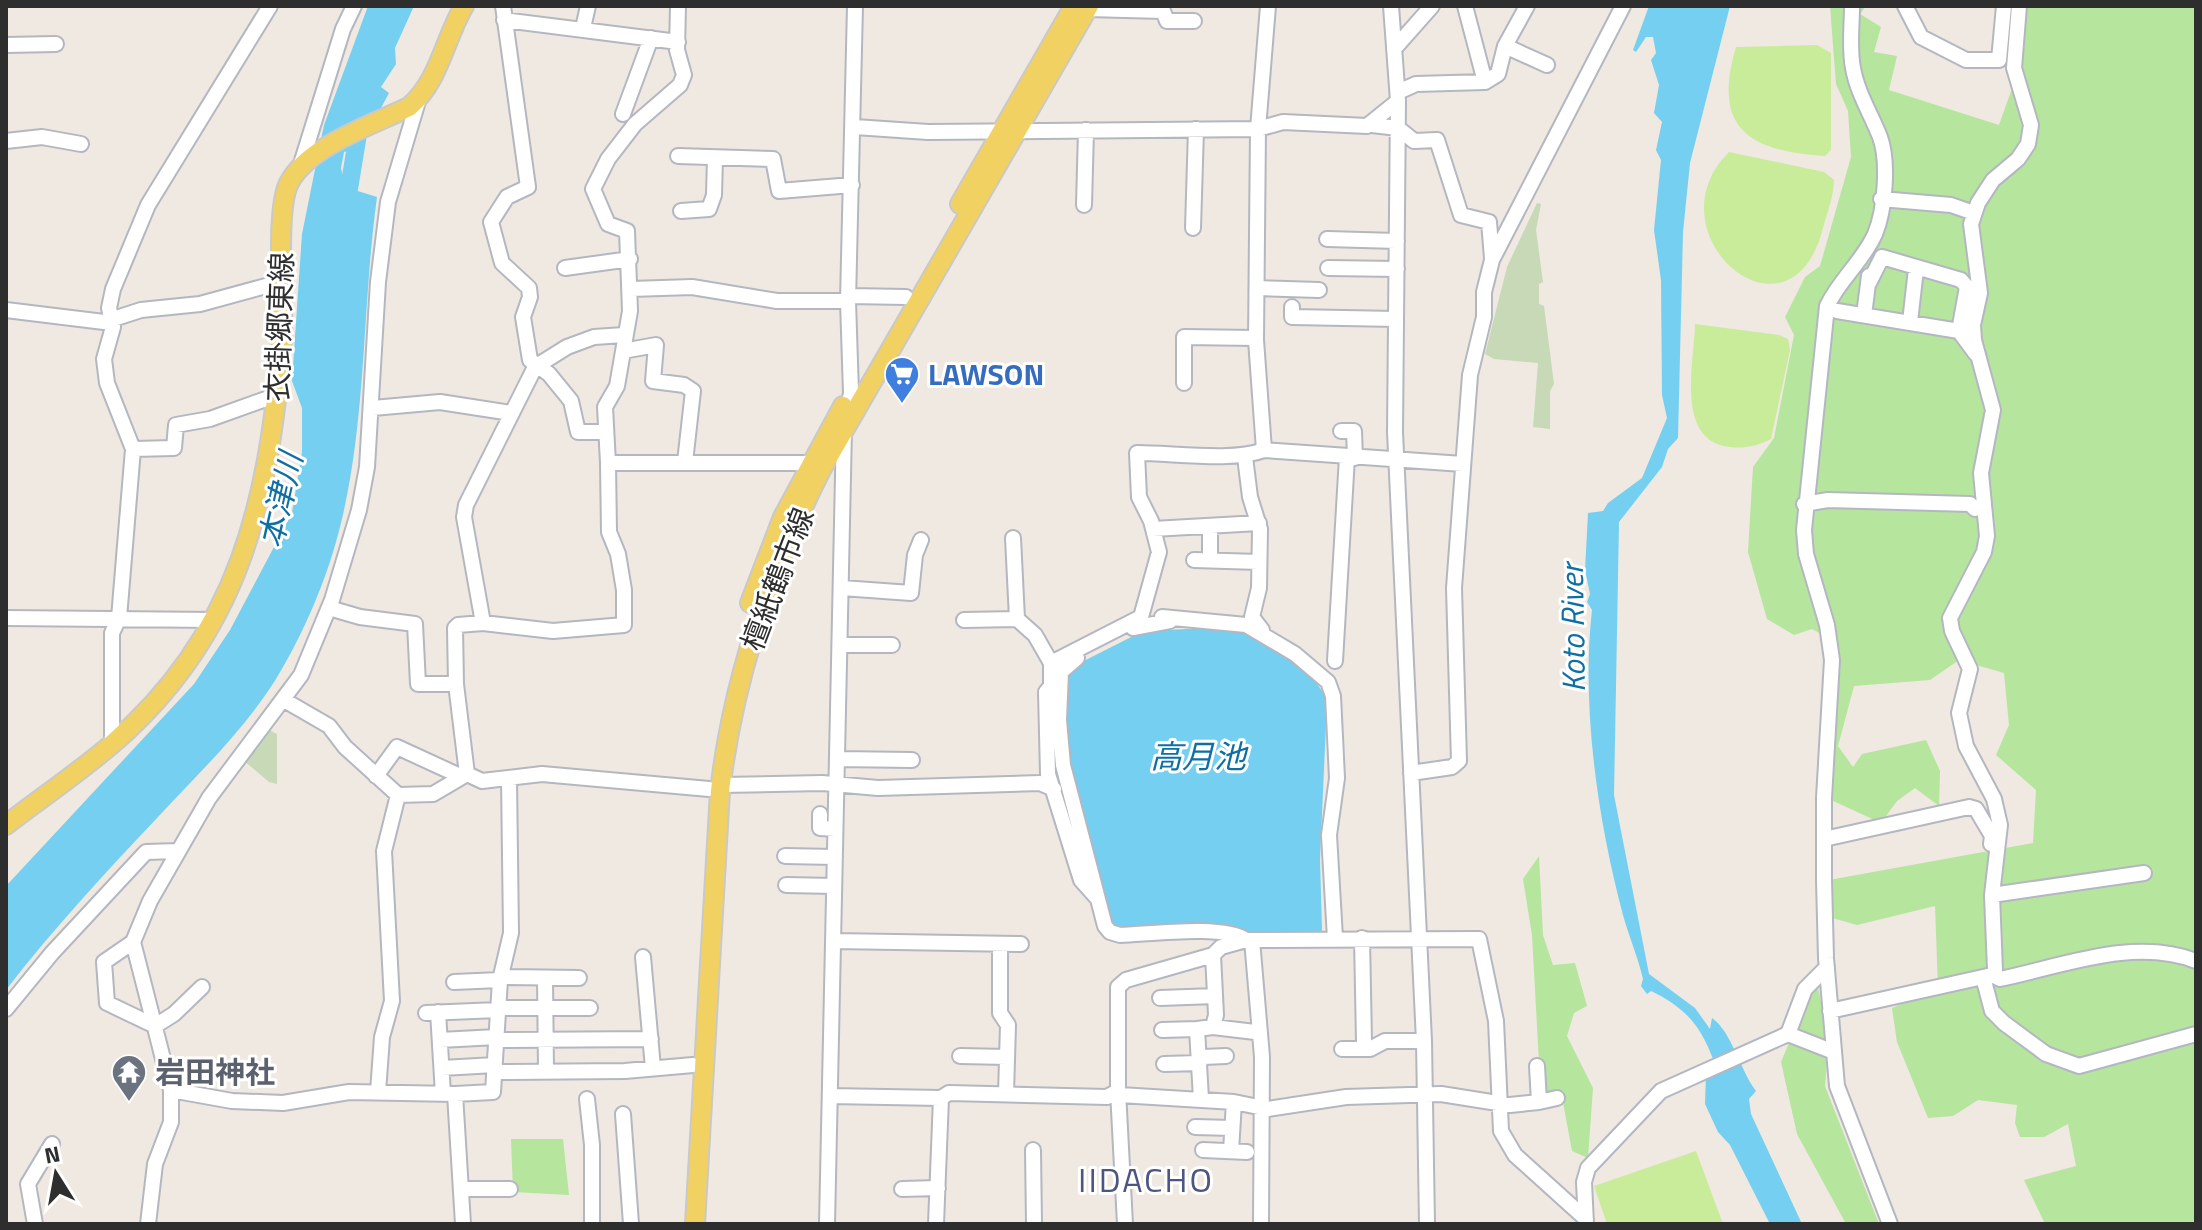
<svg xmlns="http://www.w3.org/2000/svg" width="2202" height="1230" font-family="'Titillium Web','Noto Sans JP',sans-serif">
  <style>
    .green { fill: #b6e59e }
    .cemetery { fill: #c8d9b8 }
    .pitch { fill: #c9ec9a }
    .water { fill: #75cff0 }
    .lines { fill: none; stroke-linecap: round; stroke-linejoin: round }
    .river { stroke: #75cff0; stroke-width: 18 }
    .minor-casing { stroke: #b4b7c1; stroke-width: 18 }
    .major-casing { stroke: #c9c9c9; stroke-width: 22 }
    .minor { stroke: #fff; stroke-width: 14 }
    .major { stroke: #f2d163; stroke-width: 18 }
    .labels { text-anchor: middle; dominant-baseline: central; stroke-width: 6; stroke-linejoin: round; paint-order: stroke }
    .street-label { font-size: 30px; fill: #2e2e2e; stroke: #fff }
    .shop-label { font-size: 30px; font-weight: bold; fill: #366cbe; stroke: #fff; text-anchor: start }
    .worship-label { font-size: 30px; font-weight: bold; fill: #5b616d; stroke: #fff; text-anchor: start }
    .water-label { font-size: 32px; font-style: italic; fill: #0d6fa3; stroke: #fff }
    .quarter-label { font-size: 34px; letter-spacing: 2px; fill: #4d5680; stroke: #fff }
  </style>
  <rect width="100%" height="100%" fill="#efe9e1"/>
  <path class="green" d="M1830 6H1866L1860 14 1881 27 1874 52 1897 56 1889 90 1999 125 2021 63 2027 6H2196V1224H2045L2024 1180 2076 1166 2068 1124 2044 1137H2020L2015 1123 2017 1105 1978 1100 1953 1116 1928 1118 1897 1042 1892 1008 1938 988 1935 906 1857 925 1829 917V880L2033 843 2036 790 1996 755 2009 725 2004 673 1959 660 1930 680 1854 686 1838 746 1853 767 1862 754 1926 740 1940 771 1939 806 1915 788 1897 801 1881 823 1831 800 1832 640 1812 629 1794 635 1767 619 1748 552 1753 467 1774 438 1794 335 1785 317 1805 277 1820 266 1851 157 1848 111 1836 84Z
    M1539 856 1543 935 1553 965 1575 963 1587 1006 1574 1013 1567 1036 1593 1088 1588 1158 1572 1151 1562 1097 1541 1099 1532 935 1523 879Z
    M1816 978 1829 1039 1825 1086 1879 1224H1846L1797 1134 1781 1062Z
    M511 1139H563L569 1195 513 1192Z"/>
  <path class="cemetery" d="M1537 203 1541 204 1536 230 1543 282 1539 284V304L1544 306 1554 384 1550 391V429L1533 427 1538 363 1494 359 1485 354 1507 267Z
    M269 730 277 734V784L269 782 243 760Z"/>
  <path class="pitch" d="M1817 45 1831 53V150L1825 156C1748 151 1712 128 1736 47Z
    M1729 152 1824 172 1834 180C1834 196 1827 213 1823 228 1790 357 1647 233 1729 152Z
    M1695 324 1779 335 1788 339 1790 350 1771 439C1757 446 1744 449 1729 447 1675 440 1694 363 1695 324Z
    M1696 1151 1723 1224H1607L1594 1186Z"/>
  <path class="water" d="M368 6H414L395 48 396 64 381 87 389 93 360 147 344 152 341 168 345 187 377 197C362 305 367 417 341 523 328 577 305 631 276 679 244 730 199 773 158 817 105 873 53 929 6 990V886L194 684 230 630 292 513 302 452V408L292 381 302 234 324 125Z
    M1649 6H1730L1690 163 1683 232 1678 438 1668 449 1662 467 1619 522 1614 795 1649 974 1695 1008 1710 1029 1712 1018C1732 1032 1740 1070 1756 1091L1749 1099 1751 1114 1802 1224H1770L1730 1145 1718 1132 1705 1104 1706 1073 1713 1059C1700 1024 1684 1007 1651 991L1647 994 1641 986 1643 979C1638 957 1629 937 1623 915 1598 821 1581 707 1592 610L1587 602 1590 594 1585 570 1588 513 1603 511 1608 503 1642 478 1667 418 1662 395 1661 280 1654 230 1661 160 1656 150 1662 122 1654 113 1659 85 1651 60 1656 53 1653 37H1646L1636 52 1633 50Z
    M1230 627C1259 640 1319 671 1327 702L1320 859 1322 930 1318 935H1262L1231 928H1112L1068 765 1064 680 1068 669 1143 631Z"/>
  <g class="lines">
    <path class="river" d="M345 213 359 128"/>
    <g class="minor-casing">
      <path id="minor" d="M503 6 528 187 507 197 491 222 502 263 529 288 530 297 523 317 530 360 549 374 571 401 578 432H605
        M678 6 677 50 684 75 680 85 635 124 608 159 593 189 608 224 627 231 630 311 617 386 605 407 608 463H809
        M1268 6 1258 129 1256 340 1264 450 1463 464
        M1391 6 1398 101 1395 432 1424 1041 1427 1224
        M1465 6 1485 82
        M1852 6C1852 26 1849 48 1853 68 1857 92 1871 114 1880 137 1889 162 1885 210 1875 234 1863 261 1840 279 1827 306L1804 530 1806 554 1827 625 1832 660 1824 798V880L1826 958 1837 1086 1890 1224
        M1905 6 1921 37 1966 60H1999L2004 6
        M1087 9 1163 11 1167 21H1194
        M504 20 678 42
        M583 28 588 6
        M6 45 56 44
        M1505 46 1547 65
        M1394 49 1432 6
        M1398 92 1416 84 1485 82 1498 74 1505 46 1527 6
        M623 114 651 38
        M1372 125 1398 128 1414 141 1437 140 1461 215 1489 222 1492 258
        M855 127 928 132 1258 129 1283 122 1367 126 1398 101
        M6 141 42 137 81 144
        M678 156 773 159 779 191 852 185
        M301 164 343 29 354 6
        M1881 199 1951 205 1974 213
        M1084 205 1086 130
        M681 211 709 209 714 195 715 158
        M1193 228 1196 129
        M1327 239 1397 241
        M565 268 630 259
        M1328 268 1397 269
        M1869 283 1882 257 1961 280 1967 287 1959 331 1976 354
        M1257 288 1319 290
        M631 289 692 287 777 301H848
        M849 296 906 297
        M1292 307V317L1396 319
        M6 310 104 322 141 310 200 304 284 281
        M1837 311 1959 331
        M1864 315 1869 276
        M1910 322 1916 269
        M623 351 656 345 653 381 684 385 693 391 685 462
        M1184 383V337L1256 338
        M373 408 440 402 511 413
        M1341 431H1354L1355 458
        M133 449 174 448 176 425 210 419 277 395
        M1245 457 1250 497 1260 529 1259 588 1252 617 1262 630
        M1804 504 1828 500 1970 504 1975 509
        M1153 529 1259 523
        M1013 538 1017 619
        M1194 560 1259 562
        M1210 560V526
        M842 588 911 593 915 555 921 540
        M329 608 360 617 415 624 418 684H456
        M1162 617 1246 625 1295 654 1328 682 1333 696 1337 778 1329 835 1335 938
        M6 618 215 620
        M964 620 1017 619 1035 635 1051 663
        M483 623 553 631 624 625V590L618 554 609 532 608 463
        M1133 628 1170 621
        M841 645H892
        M1077 658 1061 672 1059 720 1063 765 1105 926 1110 932 1120 935C1150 934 1224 924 1246 940
        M1335 661 1347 457
        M284 700 329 726 345 747 398 795 433 794 467 774 482 781 542 774 709 789
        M112 744V633L119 618 133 449 107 383 104 359 113 327 109 308 113 289 148 205 270 6
        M837 759 912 760
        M1411 773 1452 767 1459 761 1454 588 1470 375 1484 317V292L1492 260 1623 6
        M467 774 456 684 455 628 458 625 483 623 464 517 466 505 535 367 567 347 594 337 624 335
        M376 776 397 747 460 776
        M721 785 822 783 878 788 1040 783 1054 789
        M820 814V828L835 829
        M1824 839 1969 807 1976 809 1992 836 1991 844 1995 845
        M785 856 835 857
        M786 885 834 886
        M1992 895 2144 873
        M1098 899 1081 880 1048 774 1046 692 1051 686V663L1141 617 1159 552 1151 521 1139 497 1137 453C1174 453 1233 462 1264 450
        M1362 938 1364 1042
        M1252 940 1262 1057 1261 1224
        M834 941 1021 944
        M133 942 104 962 107 1003 155 1026 174 1014 202 987
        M1000 946V1013L1008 1025 1006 1094
        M643 957 653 1068
        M1992 975 2000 979C2063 966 2134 937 2196 961
        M501 977 579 978
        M1983 977 1992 1011 2004 1023 2046 1054 2079 1066 2196 1034
        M545 978 546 1071
        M454 982 500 980
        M1160 998 1215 996
        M499 1008H590
        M6 1009 52 953 146 852 178 851
        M1830 1011 1992 975 1995 970 1992 895 2000 825 1994 799 1966 746 1959 713 1970 669 1952 631 1950 618 1984 552 1987 536 1981 473 1993 410 1974 340 1973 325 1980 293 1971 224 1978 203 1993 180 2018 159 2028 144 2031 125 2014 68 2019 6
        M438 1012 443 1094
        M426 1013 498 1010
        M1213 1027 1255 1032
        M1162 1030 1197 1029
        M1788 1034 1834 1052
        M440 1040 497 1037
        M496 1040 651 1039
        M1342 1049H1370L1385 1041H1424
        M960 1056 1007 1057
        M1164 1064 1199 1063 1203 1057 1226 1056
        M442 1068 495 1065
        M494 1072 625 1071 693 1065
        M171 1090 232 1101 283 1103 349 1092 455 1094 463 1224
        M1118 1091 1125 1224
        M378 1092 382 1037 392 1001 384 851 398 795
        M455 1094 493 1092 500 980 511 933 509 778
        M1120 1095 1234 1102 1268 1109 1346 1097 1441 1094 1510 1105 1539 1102 1537 1066
        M830 1096 941 1098 949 1093 1107 1097 1118 1091V987L1126 980 1213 955 1221 947 1246 940 1479 939 1496 1021 1501 1131 1515 1155 1586 1219
        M587 1099 592 1145V1224
        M1201 1099 1197 1029 1213 1027 1216 1015 1213 955
        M1539 1102 1557 1098
        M623 1114 631 1224
        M1195 1127 1232 1128
        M1033 1150 1034 1224
        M1203 1150 1247 1152
        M1231 1151 1234 1102
        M461 1189H510
        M902 1189 938 1188
        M35 1224 28 1184 52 1144
        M148 1224 155 1164 171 1122V1090L133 942 150 901 209 798 301 675 332 600 359 510 367 467 378 282 388 202 419 98
        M827 1224 844 429 851 393 848 301 855 6
        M936 1224 941 1098
        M1586 1224 1584 1182 1588 1168 1661 1091 1788 1034 1805 989 1827 967"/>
    </g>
    <g class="major-casing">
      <path id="major" d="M960 204 1074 6
        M750 603 783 517 843 406
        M6 825C41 798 78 773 112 744 240 634 269 500 282 339 284 302 275 210 289 183 308 146 372 125 409 107 440 80 444 40 464 6
        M695 1224 720 791C733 678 770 571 821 470L1089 6"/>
    </g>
    <use href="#minor" class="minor"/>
    <use href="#major" class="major"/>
  </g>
  <defs>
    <g id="supermarket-pin" transform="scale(1.8)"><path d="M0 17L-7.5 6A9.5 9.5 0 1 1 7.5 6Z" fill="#3f7fe0" stroke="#fff"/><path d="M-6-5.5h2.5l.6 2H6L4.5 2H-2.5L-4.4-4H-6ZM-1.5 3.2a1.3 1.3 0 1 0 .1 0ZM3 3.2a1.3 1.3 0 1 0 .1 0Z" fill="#fff"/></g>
    <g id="temple-pin" transform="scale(1.8)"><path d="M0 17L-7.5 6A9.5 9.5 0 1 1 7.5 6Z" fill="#6b7280" stroke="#fff"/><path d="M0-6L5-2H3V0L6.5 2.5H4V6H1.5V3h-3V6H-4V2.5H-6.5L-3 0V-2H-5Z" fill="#fff"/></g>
  </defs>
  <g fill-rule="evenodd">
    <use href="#supermarket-pin" x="902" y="374"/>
    <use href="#temple-pin" x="129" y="1072"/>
  </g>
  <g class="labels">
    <g class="street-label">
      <text transform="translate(279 327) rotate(-88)">衣掛郷東線</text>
      <text transform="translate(777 579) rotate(-69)">檀紙鶴市線</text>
    </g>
    <g class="shop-label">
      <text x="928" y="374">LAWSON</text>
    </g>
    <g class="worship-label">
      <text x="155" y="1072">岩田神社</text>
    </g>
    <g class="water-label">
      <text transform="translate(280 500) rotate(-77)">本津川</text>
      <text transform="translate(1572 628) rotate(-91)">Koto River</text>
      <text x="1198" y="756">高月池</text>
    </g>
    <g class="quarter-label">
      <text x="1146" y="1179">IIDACHO</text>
    </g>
  </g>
  <rect width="2202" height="1230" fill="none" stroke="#2e2e2e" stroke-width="16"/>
  <g transform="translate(56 1174) rotate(349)" stroke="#ffffff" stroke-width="6" paint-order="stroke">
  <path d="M0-6L14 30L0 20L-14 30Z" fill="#2e2e2e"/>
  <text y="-12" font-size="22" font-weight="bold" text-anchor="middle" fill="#2e2e2e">N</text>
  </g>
</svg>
